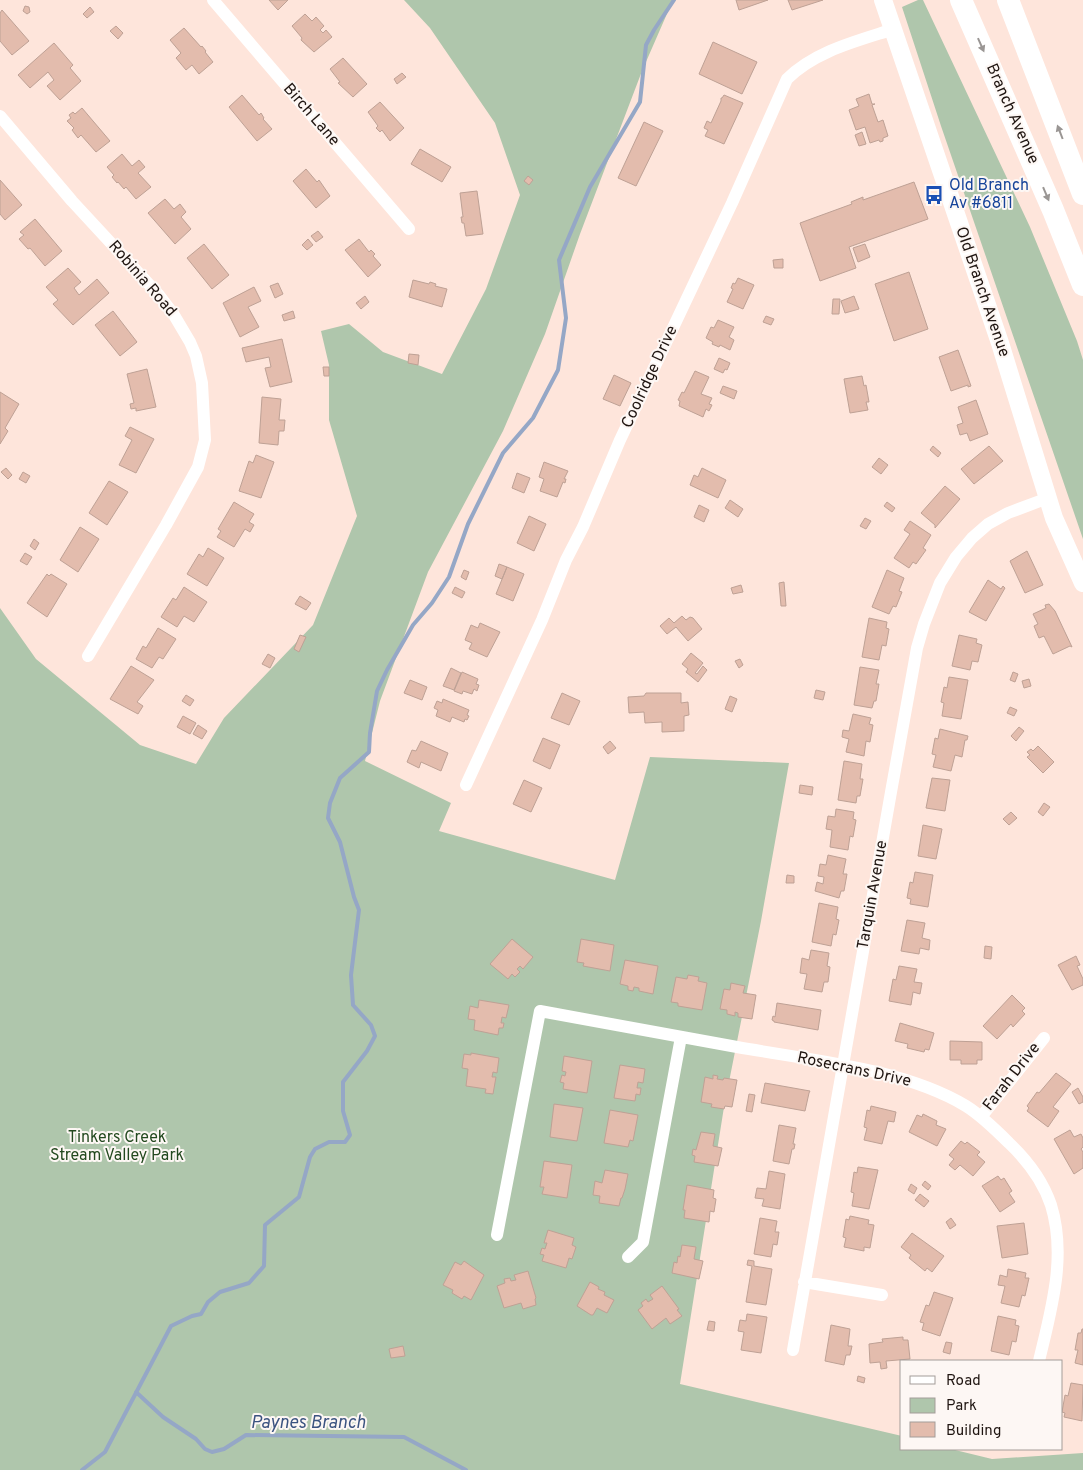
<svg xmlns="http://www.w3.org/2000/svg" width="1083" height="1470" font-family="Overpass,sans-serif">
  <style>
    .green { fill: #afc6ac }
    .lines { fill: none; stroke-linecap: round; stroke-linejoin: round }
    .stream { stroke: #95a7c6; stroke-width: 4 }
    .building { fill: #e3bcad; stroke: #bea195 }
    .street { stroke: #fff; stroke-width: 12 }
    .secondary { stroke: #fff; stroke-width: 18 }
    .highway { stroke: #fff; stroke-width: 22 }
    .oneway { fill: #9a9694 }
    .labels { text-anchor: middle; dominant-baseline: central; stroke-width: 4; stroke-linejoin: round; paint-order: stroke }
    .street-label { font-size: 16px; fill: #1f1511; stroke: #fdf7f4 }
    .transit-label { font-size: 16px; fill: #164399; stroke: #fdf7f4; text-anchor: start }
    .park-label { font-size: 16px; fill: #23491f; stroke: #fdf7f4 }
    .water-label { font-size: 18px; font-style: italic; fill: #3b5380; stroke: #fdf7f4 }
  </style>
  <rect width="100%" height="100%" fill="#fee5db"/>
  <path class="green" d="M404 0H673L642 71 580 234 545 334 503 431 428 572 380 701 365 761 451 803 439 831 615 880 650 757 789 763 761 921 724 1107 680 1384 902 1436V1449H951L992 1459 1083 1453V1470H0V608L36 659 140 745 196 764 224 718 313 625 357 516 329 420V365L321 331 349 324 383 352 442 374 486 289 520 195 495 123 430 28Z
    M918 0H923L1030 227 1077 341 1083 360V539L941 126 902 7Z"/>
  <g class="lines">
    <path class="stream" d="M136 1392 163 1417 196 1439 205 1449 212 1452 224 1449 246 1435 404 1437 466 1470
      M82 1470 105 1452 171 1326 192 1316 201 1314 208 1302 220 1292 249 1283 264 1266 265 1225 299 1197 310 1157 315 1149 329 1142H345L350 1135 343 1111V1082L367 1051 375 1036 371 1025 353 1005 351 975 359 910 354 897 340 842 328 818 330 803 340 778 369 752 370 733 377 691 387 670 413 625 432 603 449 577 468 524 503 453 533 418 558 370 566 318 559 260 590 187 640 102 646 45 654 30 674 0"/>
  </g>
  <path class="building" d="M269 0H288L278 10Z
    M736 0H768L739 10Z
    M788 0H823L792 10Z
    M25 6 29 7 30 12 27 14 23 11Z
    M90 7 94 12 87 18 83 14Z
    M2 10 29 41 12 55 0 41V13Z
    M305 14 312 21 316 17 324 26 320 30 323 33 326 30 332 37 314 52 301 40 302 38 292 26Z
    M116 26 123 33 118 39 110 31Z
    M184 28 201 47 202 46 206 51 205 52 213 62 199 74 192 65 186 70 176 58 181 53 170 40Z
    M713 42 757 62 742 94 699 74Z
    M54 43 73 65 70 68 81 81 60 100 47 86 54 80 48 72 30 88 18 75Z
    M343 58 367 84 353 97 338 83 340 82 330 69Z
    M402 73 406 77 397 84 394 79Z
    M869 94 872 104H875L872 105 878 122 883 120 888 136 883 138V141L880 142 879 140 870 143 865 127 856 130 849 110 859 106 856 99Z
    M242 95 259 115 261 113 264 118 263 119 272 129 257 141 229 107Z
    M724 95 743 103 724 144 705 136 708 130 704 128 707 121 711 123 721 101V98H722Z
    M380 102 404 128 390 141 382 130 380 132 376 128 378 126 368 112Z
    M82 108 110 141 96 152 81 135 78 138 72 130 74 128 67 121 71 118 69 115 73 112 75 114Z
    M644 122 663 131 636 186 618 178Z
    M862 132 866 144 859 146 855 135Z
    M420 149 451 167 442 182 411 164Z
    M122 154 132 166 139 160 145 167 138 173 151 187 136 199 126 187 124 189 118 182 117 183 112 177 114 175 107 167Z
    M306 169 317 182 319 180 330 196 316 208 293 181Z
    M528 176 533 180 529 185 524 181Z
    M0 180 22 205 5 220 0 214Z
    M914 182 928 219 849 247 856 268 820 281 800 223 852 204 851 202 863 197V200Z
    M477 191 483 234 466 236 464 223H462L461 217H463L460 193Z
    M165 199 174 209 180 204 186 212 181 217 191 229 175 244 148 213Z
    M35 219 62 251 45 266 30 248 28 249 19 239 24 235 20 232Z
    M318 231 323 237 316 242 311 236Z
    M308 239 313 245 307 250 302 245Z
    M359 239 369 252 371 250 375 254 373 256 381 265 368 277 345 250Z
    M204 244 229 275 212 289 187 258Z
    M865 244 870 257 858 262 853 248Z
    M783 259V268H774L773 260Z
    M68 268 81 282 74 288 79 295 97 279 109 293 73 325 53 304 58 300 46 287Z
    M909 272 928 329 894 341 875 284Z
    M738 278 754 285 743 309 727 302 733 289 731 288 733 283 735 284Z
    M413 280 429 284 430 282 436 284 435 286 447 289 442 307 409 297Z
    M278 283 283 294 275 298 270 286Z
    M254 287 261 301 248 307 259 327 240 337 223 303Z
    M365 296 369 302 361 309 356 303Z
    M854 296 859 309 845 313 841 301Z
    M833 299H840L839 314H832Z
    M113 311 137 342 120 356 95 325Z
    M293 311 295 318 284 321 282 315Z
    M766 316 774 319 771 325 763 322Z
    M718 320 734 327 729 337 734 340 730 350 720 345 719 347 712 344 713 342 706 338 711 327 714 328Z
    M282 339 292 382 270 387 265 368 271 367 269 357 246 362 242 348Z
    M958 350 971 386 968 387V385L951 391 939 357Z
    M409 354 419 355 418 365 408 363Z
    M719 358 730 363 727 370 725 369 723 373 714 369Z
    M323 367H329V376H324Z
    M147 369 156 407 136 411V408L131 409 130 404 134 403 127 374Z
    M695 371 709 377 701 394 712 398 709 404 712 405 709 411 706 409 703 417 679 406 680 401 678 400 682 392 684 393Z
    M614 375 631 383 620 406 603 399Z
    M862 376 864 386 866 385 869 402H866L868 410 850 413 844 379Z
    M723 386 737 391 734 399 720 393Z
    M0 392 19 404 5 428 8 431 0 444Z
    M262 397 281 399 279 420H285L284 431H279L278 445 259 443Z
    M976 400 988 434 970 441 967 433 960 435 957 425 963 423 958 407Z
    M130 427 154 439 136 473 119 465 132 440 125 436Z
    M933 446 941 453 938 457 930 450Z
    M989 446 1003 461 974 484 961 469Z
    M256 455 274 462 261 498 239 491 249 461 253 463Z
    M879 458 888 465 881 474 872 467Z
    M544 462 568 471 564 479H566L565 483 563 482 557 497 540 491 544 479 539 477Z
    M6 468 12 475 8 479 1 472Z
    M702 468 726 480 718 498 690 485 694 475 698 477Z
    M23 472 30 476 26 483 19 479Z
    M517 473 530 478 524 493 512 488Z
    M109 481 128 492 107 525 89 513Z
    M945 486 960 499 935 528V525L921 513Z
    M730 500 743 509 738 517 725 508Z
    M234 502 254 514 249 522 254 525 250 532 245 529 234 547 217 537 221 531 218 529Z
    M887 502 895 508 892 512 884 506Z
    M699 505 709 510 704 522 694 517Z
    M529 516 546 524 534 551 517 543Z
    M865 518 871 521 866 529 860 526Z
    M910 521 931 535 923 548 926 550 916 564 913 562 909 568 894 558 910 534 904 530Z
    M80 527 99 539 78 572 60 560Z
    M34 539 39 543 35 550 30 546Z
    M208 548 224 558 207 586 187 574 199 554 203 557Z
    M1027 551 1043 585 1025 593 1010 561Z
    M25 553 32 557 27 565 20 561Z
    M499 564 507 567 502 579 495 576Z
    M507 567 524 574 513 601 496 594Z
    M464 570 469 572 466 580 461 577Z
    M887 570 904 578 899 591 902 592 896 607 893 606 889 614 872 607Z
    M47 574 49 576 51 574 67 584 47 617 27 603Z
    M988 580 1001 589 1003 586 1005 588 986 621 969 612Z
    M784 582 786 606H781L779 583Z
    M741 585 743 592 733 594 731 588Z
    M184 587 207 602 194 622 184 616 177 627 161 617 173 598 176 600Z
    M455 587 465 592 462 598 452 593Z
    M300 596 311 603 306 610 295 604Z
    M1049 604 1055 611 1072 647 1070 646 1053 654 1044 636 1039 638 1034 626 1038 624 1033 614 1046 608 1045 605Z
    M682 616 686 620 690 617 693 618 702 629 688 641 676 627 667 634 660 626 669 618 674 623Z
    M869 618 887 622 886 628 889 629 886 646 882 645 879 660 862 657Z
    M480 623 500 632 487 657 469 649 472 643 465 640 471 625 478 628Z
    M158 628 176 639 163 659 159 657 152 668 136 659 143 646 146 648Z
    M300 635 306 637 299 652 294 649Z
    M959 635 977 639 976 643 982 645 978 662 972 661 970 670 952 666Z
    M691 653 703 663 695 673 697 674 703 666 707 670 698 682 686 672 688 669 682 664Z
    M268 654 275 658 270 668 262 664Z
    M740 659 743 665 739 668 735 661Z
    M131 666 154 680 137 702 143 706 138 714 110 699Z
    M860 667 879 670 876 684H879L876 701H874L872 708 854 705Z
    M451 668 461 673 454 690 443 686Z
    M462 672 478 679 476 684 479 685 477 691 474 689 472 694 463 691 462 694 454 691Z
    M1013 672 1018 674 1015 682 1010 680Z
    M949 677 968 680 961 719 942 716 944 703 941 702 944 687 947 688Z
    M1029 679 1031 686 1024 688 1022 681Z
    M410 680 427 687 422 700 404 693Z
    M816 690 825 692 823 700 814 698Z
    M562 693 580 701 569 725 551 718Z
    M646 693H681V703L688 702 689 715 684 716V731L662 732V722L645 723 644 712 629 713 628 697 644 696Z
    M186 695 194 700 190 706 182 701Z
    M730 696 737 699 732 712 725 709Z
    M443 699 469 710 467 715 469 716 467 720 465 719 464 722 452 717 450 722 436 716 438 710 434 708 437 701 442 703Z
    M1010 707 1017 710 1014 716 1007 713Z
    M853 714 871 718 869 724 873 725 870 742 866 741 864 756 846 752 849 739 842 737 843 730 849 731Z
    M183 716 196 723 190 734 177 727Z
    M198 725 207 731 202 739 193 734Z
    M1019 727 1024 731 1016 741 1011 736Z
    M940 729 968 736 967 740H965L962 757 955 755 951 771 933 767 936 755 932 754 935 738 938 739Z
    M543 738 560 745 550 769 533 761Z
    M421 741 448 753 441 771 421 762 419 768 407 762 412 750 416 751Z
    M610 741 616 748 608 754 603 747Z
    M1038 746 1054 762 1043 773 1027 757 1030 755 1027 752 1031 749 1033 751Z
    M844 761 862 764 860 779H863L860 796H857L856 803 838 800Z
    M932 778 950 780 945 811 926 808Z
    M524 780 542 788 531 812 513 804Z
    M800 785 813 787 812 795 799 793Z
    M1044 803 1050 807 1043 816 1038 812Z
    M836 809 854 812 853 819 856 820 853 837 850 836 848 850 830 847 832 830 826 829 828 816 835 817Z
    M1011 812 1017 818 1009 825 1003 819Z
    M923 825 942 829 936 859 918 856Z
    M828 855 846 859 843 874H847L844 891H841L839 898 815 891 817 882 823 884 824 877 818 876 820 864 826 865Z
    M915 872 933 875 928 907 910 904 911 899 907 898 910 882 913 883Z
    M787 875 794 876V883H786Z
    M819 903 838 907 836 919 839 920 836 935 833 934 831 946 812 942Z
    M907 920 925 923 922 938 930 940 929 950 920 948 919 954 901 951Z
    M512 939 533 957 523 969 520 966 517 969 520 972 515 977 512 974 508 979 490 964Z
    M581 939 614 945 610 971 583 966 584 963 577 962Z
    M985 946 992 947 991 959 984 958Z
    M811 950 829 953 827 966 830 967 828 982H824L822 992 804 989 807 974 800 973 802 958 809 960Z
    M1076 956 1080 965 1077 966 1083 979V985L1072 990 1058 965Z
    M625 960 658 966 653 994 639 991V988L634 987 633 991 628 990V986L620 984Z
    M899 966 917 969 914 982 922 983 920 994 913 992 911 1005 889 1001 893 979 896 980Z
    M688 975 699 977 698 981 707 983 702 1010 678 1006V1003L671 1002 676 977 687 979Z
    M731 983 745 986 743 993 756 995 752 1019 738 1017V1013L735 1012V1016L727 1014V1010L720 1009 724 989 730 990Z
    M1012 995 1025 1008 1022 1011 1025 1014 1013 1027 1011 1024 997 1039 983 1026Z
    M479 1000 509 1005 506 1018 502 1017 501 1023H504L503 1028H499L498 1035 474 1030 475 1020 468 1019 470 1006 478 1008Z
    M777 1003 821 1010 818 1030 774 1022V1021L772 1020 773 1016 775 1017Z
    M900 1023 934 1033 929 1050 925 1049 924 1052 907 1048 908 1044 895 1041Z
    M950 1041 982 1042V1060H977V1064H961V1060H950Z
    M471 1053 499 1058 497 1073 493 1072 492 1077H496L493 1094 485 1093 486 1089 466 1086 468 1069 462 1068 464 1054 471 1055Z
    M564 1056 592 1061 587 1093 563 1089 564 1083 560 1082 562 1075 565 1076 566 1072 562 1071Z
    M620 1065 645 1069 643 1083 638 1082 637 1088H641L640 1095 636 1094 635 1101 614 1098Z
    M1056 1073 1071 1084 1053 1107 1059 1111 1048 1127 1027 1111 1029 1108 1027 1106 1037 1092 1039 1093Z
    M713 1075 718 1076 717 1079 723 1080 724 1078 737 1080 732 1107 725 1106 724 1109 711 1107 712 1104 701 1102 705 1077 713 1079Z
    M765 1083 810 1091 809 1093 805 1111 761 1103Z
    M1078 1088 1083 1097V1102L1079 1104 1072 1092Z
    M749 1094 755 1095 752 1112 746 1111Z
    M554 1104 583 1108 577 1141 550 1137Z
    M871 1106 896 1112 894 1122 888 1121 882 1144 864 1140 867 1128 864 1127 867 1110 870 1111Z
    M610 1110 638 1115 633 1141 630 1140 628 1147 604 1143Z
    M923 1114 937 1121 936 1125 946 1129 937 1146 909 1132 917 1115 922 1117Z
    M779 1125 796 1128 793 1144H795L794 1149H792L789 1164 773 1161Z
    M1070 1130 1074 1137 1081 1134 1083 1138V1147L1081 1149 1083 1152V1168L1074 1174 1054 1139Z
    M701 1132 715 1134 713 1146 722 1148 718 1166 694 1162 695 1156 692 1155 693 1149 696 1150Z
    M961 1141 965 1144 967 1142 980 1152 977 1155 985 1162 973 1176 960 1165 955 1170 949 1165 954 1159 949 1155Z
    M544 1161 572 1165 567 1198 542 1194 544 1187H540Z
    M858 1167 878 1170 869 1209 852 1206 854 1193 851 1192 854 1172 857 1173Z
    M605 1170 628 1174 625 1189 622 1198H621L619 1206 599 1203 600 1196 593 1195 595 1181 602 1183Z
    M769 1171 785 1174 780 1209 762 1206 764 1199 755 1198 757 1188 766 1189Z
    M998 1176 1001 1180 1004 1178 1012 1191 1009 1193 1015 1202 1000 1212 982 1186Z
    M925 1181 931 1186 928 1190 922 1185Z
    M911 1184 917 1188 914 1194 908 1190Z
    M687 1185 714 1190 713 1198 716 1199 714 1212 710 1211 709 1222 684 1218 685 1210H683Z
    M920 1194 929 1201 924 1207 915 1200Z
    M850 1216 869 1220 868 1224 874 1225 870 1248 864 1247V1251L844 1247 846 1238 843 1237 846 1219 849 1220Z
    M760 1218 777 1221 775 1232H779L777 1245 773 1244 771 1257 754 1254Z
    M951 1218 956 1225 950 1229 946 1222Z
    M1024 1223 1028 1254 1002 1258 997 1226Z
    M548 1230 574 1238 572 1245 576 1247 572 1259 569 1258 566 1268 542 1261 544 1255 540 1254 542 1248 545 1249 547 1243H544Z
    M912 1233 944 1256 932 1272 927 1268 925 1271 909 1258 911 1255 901 1247Z
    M682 1245 696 1247 694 1259 703 1261 699 1279 672 1273 674 1262 677 1263 678 1256 680 1257Z
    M748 1260 754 1261V1266L772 1269 766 1305 746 1302 752 1266 747 1265Z
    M464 1261 484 1275 471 1300 464 1296 462 1299 452 1293 453 1290 443 1285 455 1262 461 1265Z
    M1008 1269 1026 1273 1025 1278H1029L1025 1296 1022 1295 1019 1307 1001 1303 1005 1286 998 1285 1000 1275 1007 1277Z
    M528 1271 536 1298 535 1299 536 1305 523 1309 521 1303 504 1308 497 1286 505 1283 504 1279 510 1278 511 1281 516 1280 514 1275Z
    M590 1282 599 1287 598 1289 605 1292 604 1295 614 1300 607 1313 597 1308 593 1315H591L577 1306Z
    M662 1286 679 1309 677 1310 682 1316 670 1324 666 1318 652 1329 638 1310 643 1306 641 1303 646 1299 648 1302 653 1299 650 1295Z
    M934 1292 953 1298 940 1336 922 1330 924 1323 920 1322 926 1305 929 1306Z
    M747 1314 767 1317 761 1353 741 1350 744 1332 738 1331 740 1320 746 1321Z
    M998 1316 1016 1320 1015 1325 1019 1326 1016 1342 1012 1341 1009 1355 991 1351Z
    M709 1321 715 1322 714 1331 707 1330Z
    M831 1325 850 1329 848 1346H852L850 1355H846L844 1365 825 1361Z
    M1082 1329H1083V1365L1075 1363 1078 1350H1075L1078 1333H1081Z
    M903 1337V1340H908L910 1359 886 1361 887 1368 881 1369 880 1362 870 1363 869 1344 883 1342 882 1339Z
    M946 1342 952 1343 950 1354 943 1352Z
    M403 1346 405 1356 391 1358 389 1349Z
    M858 1376 865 1378 864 1383 857 1381Z
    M1071 1383 1083 1385 1082 1421 1064 1417 1065 1413 1062 1412 1065 1395 1068 1396Z"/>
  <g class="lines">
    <path class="street" d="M213 0 409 229
      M0 116 72 201 158 294 174 315 190 342 196 356 202 383 205 440 198 467 166 525 88 656
      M466 785 542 620 566 560 583 527 620 440 732 203 787 79C815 51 857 41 894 29
      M981 1117 1044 1038
      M497 1235 540 1011C605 1023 671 1035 737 1047 809 1060 903 1068 966 1106 982 1116 996 1130 1009 1143 1027 1160 1043 1181 1051 1205 1067 1257 1051 1310 1039 1361
      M628 1257 643 1242 681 1037
      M804 1282 882 1295
      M793 1350 891 792 917 648 924 624 940 583 956 557 972 538 988 524 1008 513 1048 498"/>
    <path class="secondary" d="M883 0 1000 343 1054 518 1083 583"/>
    <path class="highway" d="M961 0 1053 210 1083 285
      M1008 0 1083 194"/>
  </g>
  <defs><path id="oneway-solid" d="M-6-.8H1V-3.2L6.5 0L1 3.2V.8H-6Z" transform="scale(1.25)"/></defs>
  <g class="oneway">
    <use href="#oneway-solid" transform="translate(981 45) rotate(66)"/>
    <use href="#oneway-solid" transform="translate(1060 132) rotate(-111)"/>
    <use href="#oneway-solid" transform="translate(1046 194) rotate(67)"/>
  </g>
  <defs>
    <g id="bus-bare" transform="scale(1.5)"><path d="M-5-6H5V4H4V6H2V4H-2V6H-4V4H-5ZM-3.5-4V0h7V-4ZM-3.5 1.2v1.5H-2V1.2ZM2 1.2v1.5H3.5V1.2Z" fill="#1a4fb4" stroke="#fdf7f4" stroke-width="2.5" paint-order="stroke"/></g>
  </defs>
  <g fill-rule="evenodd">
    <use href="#bus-bare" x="934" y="195"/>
  </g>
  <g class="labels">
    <g class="street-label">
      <text transform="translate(1012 114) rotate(66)">Branch Avenue</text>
      <text transform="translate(311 115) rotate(49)">Birch Lane</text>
      <text transform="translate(142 279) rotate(49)">Robinia Road</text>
      <text transform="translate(982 292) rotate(71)">Old Branch Avenue</text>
      <text transform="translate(650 377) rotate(-65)">Coolridge Drive</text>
      <text transform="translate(873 895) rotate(-80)">Tarquin Avenue</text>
      <text transform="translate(854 1070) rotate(12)">Rosecrans Drive</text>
      <text transform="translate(1012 1077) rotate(-52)">Farah Drive</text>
    </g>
    <g class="transit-label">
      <text x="949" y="186">Old Branch<tspan x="949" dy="18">Av #6811</tspan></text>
    </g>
    <g class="park-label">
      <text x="117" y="1138">Tinkers Creek<tspan x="117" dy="18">Stream Valley Park</tspan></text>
    </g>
    <g class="water-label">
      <text x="308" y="1423">Paynes Branch</text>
    </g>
  </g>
  <rect x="900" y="1360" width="162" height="90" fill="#fdf7f4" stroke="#a49d99"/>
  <rect x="910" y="1376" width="25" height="8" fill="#ffffff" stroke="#a49d99"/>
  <text x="946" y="1385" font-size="15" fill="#1f1511">Road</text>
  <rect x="910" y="1398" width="25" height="15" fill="#afc6ac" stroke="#a49d99"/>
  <text x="946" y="1410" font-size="15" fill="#1f1511">Park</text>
  <rect x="910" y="1422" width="25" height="15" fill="#e3bcad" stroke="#a49d99"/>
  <text x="946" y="1435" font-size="15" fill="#1f1511">Building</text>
</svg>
